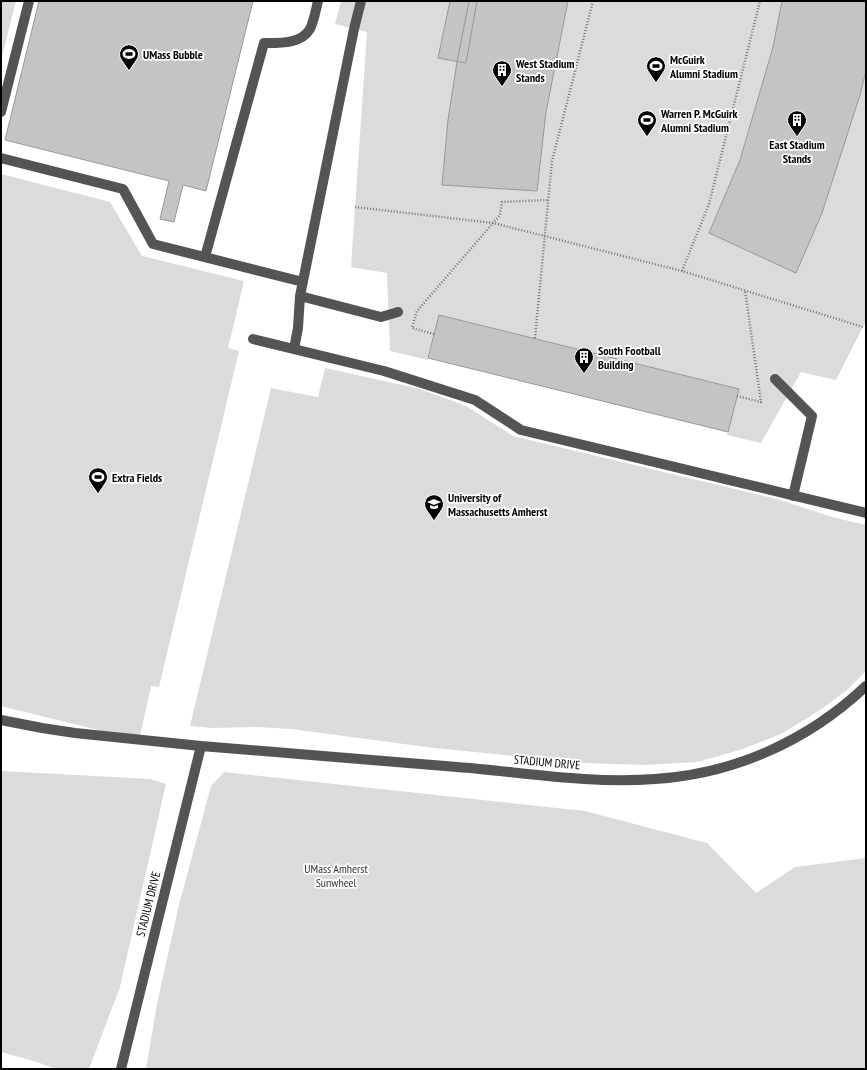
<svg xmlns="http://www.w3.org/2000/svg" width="867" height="1070" font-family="'PT Sans Narrow',sans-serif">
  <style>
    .green { fill: #dbdbdb }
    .building { fill: #c4c4c4; stroke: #989898 }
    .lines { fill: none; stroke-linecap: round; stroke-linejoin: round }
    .path { stroke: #767676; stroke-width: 2.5; stroke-dasharray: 1 2; stroke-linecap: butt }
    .minor { stroke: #545454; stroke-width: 10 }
    .labels { text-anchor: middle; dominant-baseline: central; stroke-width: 3.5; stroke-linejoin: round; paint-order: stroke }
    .poi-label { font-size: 12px; font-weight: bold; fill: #000; stroke: #fff; text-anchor: start }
    .street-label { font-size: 12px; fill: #000; stroke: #fff }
    .park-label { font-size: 12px; fill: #323232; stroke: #fff }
  </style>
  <rect width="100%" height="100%" fill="#fff"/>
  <path class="green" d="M1 1H16L1 61Z
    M341 1H866V321L836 380 801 372 761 443 727 435 728 432 428 358V360L390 351 387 273 351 267 367 32 335 24Z
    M1 174 110 202 142 256 244 281 228 348 239 351 159 687 151 686 139 740 1 706Z
    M325 368 420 389 466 406 513 436 777 499 832 517 866 525V671L848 689 823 708 783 733 743 749 697 762 645 765 584 763 434 748 291 729 258 727 211 728 190 726 271 388 318 397Z
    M1 771 151 779 166 784 120 987 89 1069H55L37 1062 1 1052Z
    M224 772 585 811 707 843 756 893 795 867 866 858V1069H146L157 1004 179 905 211 786Z"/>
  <path class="building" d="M39 1H253L206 191 183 185 174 222 160 219 169 181 5 140Z
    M450 1H477L466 63 438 58Z
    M469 1H568L546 112 537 191 442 185 448 120 457 62Z
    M782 1H866V71L860 95 822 213 796 273 709 233 740 160 773 47Z
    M439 315 739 389 728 432 428 358Z"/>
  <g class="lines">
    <path class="path" d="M355 207 493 223 682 271 863 327
      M682 271 709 204 760 1
      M434 334 412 328 417 311 500 215 502 202 548 200
      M535 338 552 161 593 1
      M737 396 761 402 745 290"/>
    <path class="minor" d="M1 112 29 1
      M1 158 123 189 153 244 303 282
      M205 257 264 43C280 43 301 44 310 29 314 21 316 9 318 1
      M300 296 381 317 398 312
      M253 339 384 371 475 400 521 430 866 513
      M294 349 298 328 300 296 354 29 361 1
      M775 379 812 416 793 496
      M1 720 42 728 75 733 201 746
      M121 1069 201 746C286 753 372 760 457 767 522 772 589 784 655 779 734 774 808 741 866 686"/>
  </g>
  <defs>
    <g id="stadium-pin" transform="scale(1)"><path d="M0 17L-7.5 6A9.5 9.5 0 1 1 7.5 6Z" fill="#000" stroke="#fff"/><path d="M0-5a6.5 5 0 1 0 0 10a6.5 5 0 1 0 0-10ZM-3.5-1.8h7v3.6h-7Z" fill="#fff"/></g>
    <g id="building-pin" transform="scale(1)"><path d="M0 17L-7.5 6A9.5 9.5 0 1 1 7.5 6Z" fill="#000" stroke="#fff"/><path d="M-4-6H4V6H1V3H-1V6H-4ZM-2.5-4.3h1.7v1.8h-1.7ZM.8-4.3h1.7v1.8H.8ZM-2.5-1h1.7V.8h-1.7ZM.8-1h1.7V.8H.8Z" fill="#fff"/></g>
    <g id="university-pin" transform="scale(1)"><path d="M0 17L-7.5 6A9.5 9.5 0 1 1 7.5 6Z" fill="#000" stroke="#fff"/><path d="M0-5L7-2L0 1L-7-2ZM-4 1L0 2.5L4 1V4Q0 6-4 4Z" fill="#fff"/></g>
  </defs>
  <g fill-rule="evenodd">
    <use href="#stadium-pin" x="129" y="54"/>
    <use href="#stadium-pin" x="656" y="66"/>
    <use href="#building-pin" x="502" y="70"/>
    <use href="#stadium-pin" x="647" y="120"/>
    <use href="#building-pin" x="797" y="120"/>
    <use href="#building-pin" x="584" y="357"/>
    <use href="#stadium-pin" x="98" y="477"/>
    <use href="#university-pin" x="434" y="504"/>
  </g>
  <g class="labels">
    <g class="poi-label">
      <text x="143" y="54">UMass Bubble</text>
      <text x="670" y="59">McGuirk<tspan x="670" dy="14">Alumni Stadium</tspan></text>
      <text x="516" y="63">West Stadium<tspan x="516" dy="14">Stands</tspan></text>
      <text x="661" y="113">Warren P. McGuirk<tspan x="661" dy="14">Alumni Stadium</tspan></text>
      <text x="797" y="144" text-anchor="middle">East Stadium<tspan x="797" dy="14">Stands</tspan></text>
      <text x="598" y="350">South Football<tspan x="598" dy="14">Building</tspan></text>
      <text x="112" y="477">Extra Fields</text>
      <text x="448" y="497">University of<tspan x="448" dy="14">Massachusetts Amherst</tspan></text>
    </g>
    <g class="street-label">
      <text transform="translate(547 762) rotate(5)">STADIUM DRIVE</text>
      <text transform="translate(148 904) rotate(-76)">STADIUM DRIVE</text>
    </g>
    <g class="park-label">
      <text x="336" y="868">UMass Amherst<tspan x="336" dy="14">Sunwheel</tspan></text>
    </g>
  </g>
  <rect width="867" height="1070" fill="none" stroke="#000000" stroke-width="4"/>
</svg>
